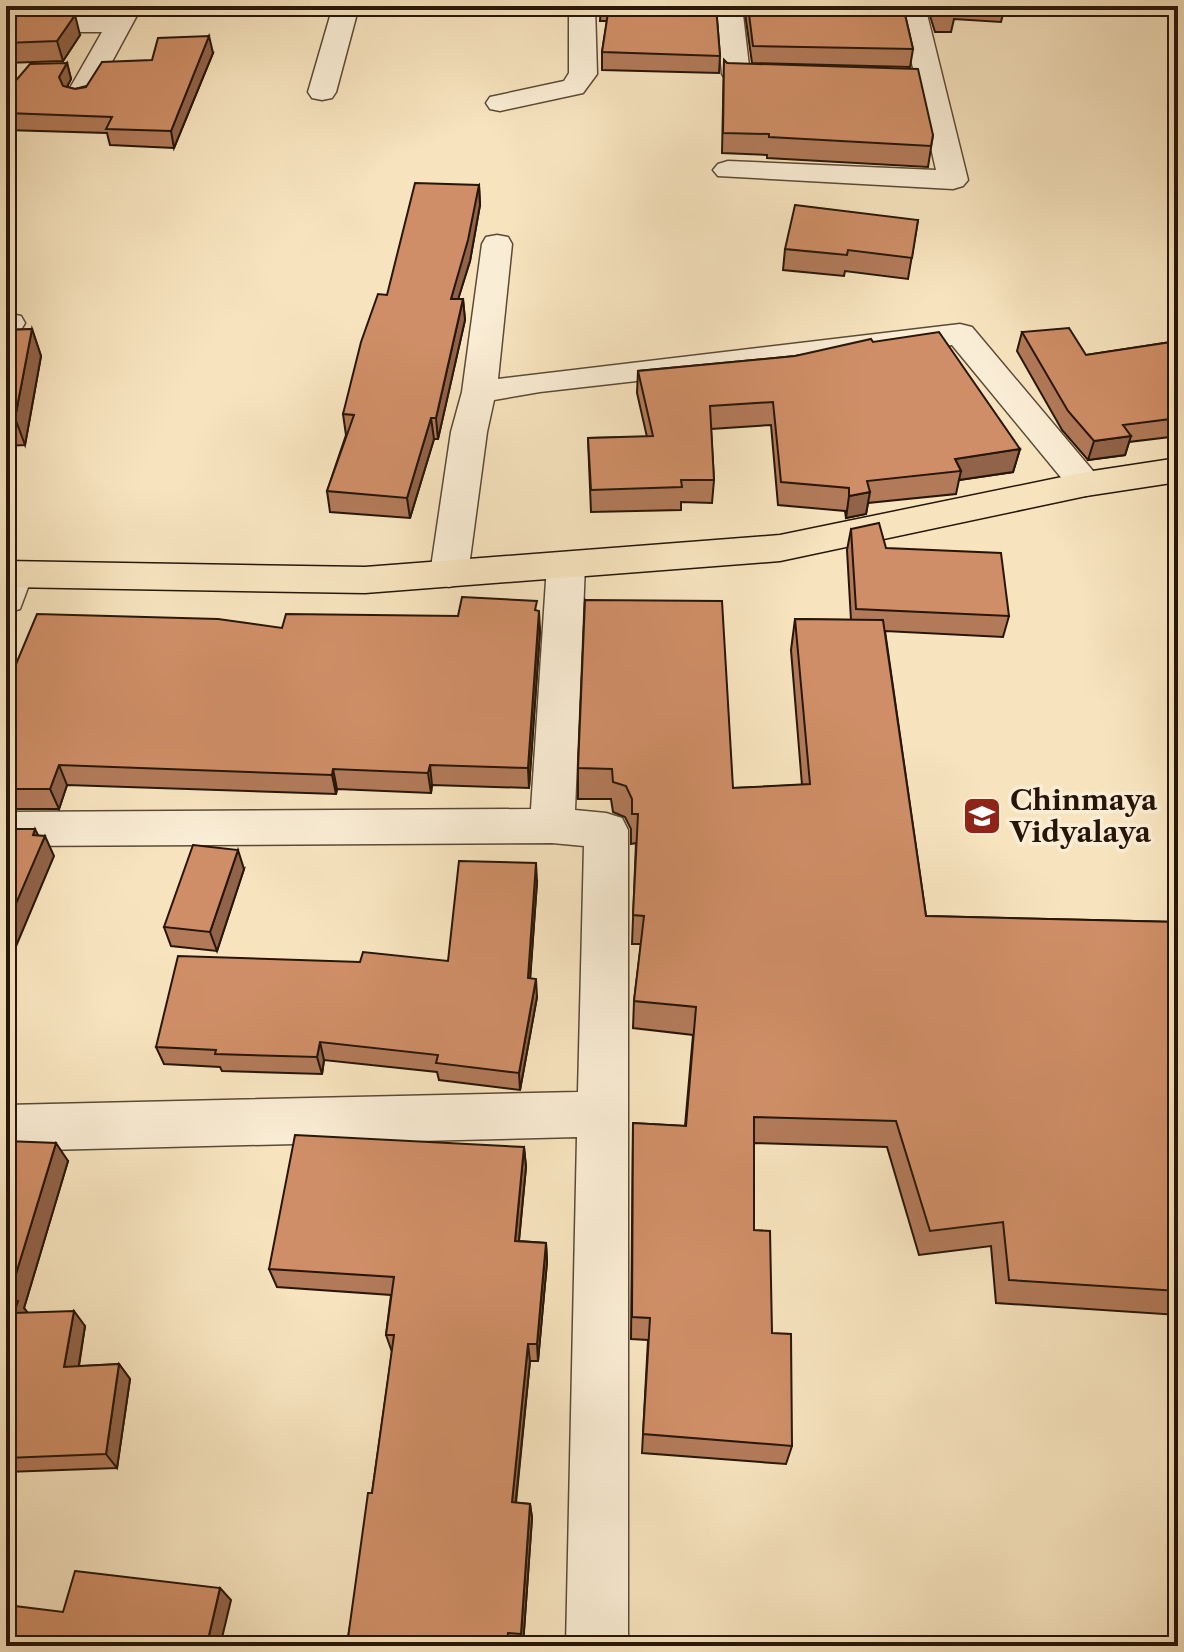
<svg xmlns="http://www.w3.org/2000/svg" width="1184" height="1652" font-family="'Libre Caslon Text',serif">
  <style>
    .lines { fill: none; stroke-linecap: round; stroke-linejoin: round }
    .minor-casing { stroke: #5b4a36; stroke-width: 3 }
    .major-casing { stroke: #271608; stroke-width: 3 }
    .minor { fill: #faedd5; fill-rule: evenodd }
    .major { fill: #f7e4bf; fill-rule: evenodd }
    .wall { fill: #b27a59; stroke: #271608; stroke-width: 2 }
    .shaded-wall { fill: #916348; stroke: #271608; stroke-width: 2 }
    .building { fill: #cf8e67; stroke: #271608; stroke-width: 2 }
    .labels { text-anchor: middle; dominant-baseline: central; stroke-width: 7; stroke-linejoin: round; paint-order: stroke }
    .poi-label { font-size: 28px; font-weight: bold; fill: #271608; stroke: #faedd5; text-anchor: start }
  </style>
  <rect width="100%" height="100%" fill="#f7e4bf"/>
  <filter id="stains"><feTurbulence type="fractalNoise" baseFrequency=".0025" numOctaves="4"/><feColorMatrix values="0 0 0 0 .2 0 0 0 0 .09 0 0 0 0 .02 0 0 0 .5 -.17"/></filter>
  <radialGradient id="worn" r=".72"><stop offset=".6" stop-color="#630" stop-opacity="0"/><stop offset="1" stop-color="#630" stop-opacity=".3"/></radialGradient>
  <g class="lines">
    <g class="minor-casing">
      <path id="minor" d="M116 6H142L94 95 90 101 80 103 70 101 66 95 102 32H6V16H111Z
        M333 6H359L336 92 332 98 322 100 312 98 308 92Z
        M569 6H595L597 74 583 93 500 111 490 109 486 103 490 97 564 81 569 73Z
        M716 6H742L749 66 795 69 799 75 795 81 785 83 726 80 722 74Z
        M899 6H925L968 180 963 186 953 189 718 176 713 170 718 164 728 161 936 170Z
        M497 235 508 237 512 244 498 379 960 324 972 327 1104 484 1099 492 1086 496 1073 492 952 345 540 392 494 400 487 432 468 574 463 583 449 587 435 583 430 574 451 432 462 392 482 244 486 237Z
        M6 313 21 316 25 323 21 330 6 333Z
        M566 552 579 556 585 565 575 810 606 813 622 818 628 830V1646H566L577 1137 6 1151V1105L578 1092 584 846 552 843 6 846V812L531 809 547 565 553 556Z
        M14 561 28 565 33 574 20 609 6 613V563Z"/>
    </g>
    <g class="major-casing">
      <path id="major" d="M1178 458V482L1086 496 780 561 365 593 6 587V561L365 567 780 535 1086 472Z"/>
    </g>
    <use href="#minor" class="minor"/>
    <use href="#major" class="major"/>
  </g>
  <path class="wall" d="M6 6H100L95 13H6Z
    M601 6H716L720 56 719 73 602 70V52L607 21H600Z
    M744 6H903L913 49 910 67 752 63Z
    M927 6H1005L1001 22 954 19 951 32H935Z
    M6 15 80 35 63 61 6 63Z
    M213 53 174 148 110 145 107 133 6 130V92L67 63 71 79 67 87 75 89Z
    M724 60 727 63 933 135 928 167 767 158V155L722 153Z
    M479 185 480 205 470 261 458 299H463L465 320 438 439H434L410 518 330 512 327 491 346 435 343 414 387 295Z
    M918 220 908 279 845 271 844 276 783 270 785 249Z
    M32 329 41 356 25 445 6 446V330Z
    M1022 332 1086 355 1178 341V436L1129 442 1125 455 1088 460 1062 430 1017 351Z
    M873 342 1020 449 1013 472 959 480 956 494 868 503 866 514 846 518 845 511 778 505 771 425 711 429 714 480 712 503 681 502V510L591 512 588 438 647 437 637 393 638 371 795 356Z
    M851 529 1009 616 1003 637 885 631 926 916 1178 922V1315L996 1303 991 1246 919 1255 887 1147 754 1143V1230L792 1446 786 1464 642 1453 648 1340 631 1339 633 1123 685 1126 693 1035 633 1028 634 1001 641 944H632L636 843 631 844V829L625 817 613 812 611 799H578V768L585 600 733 788 802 785 791 650 795 619 851 620 847 550Z
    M537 611 540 631 529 788 432 785 431 793 337 789 336 794 67 785 59 809H6V688L282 628Z
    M244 869 217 951 171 946 164 927Z
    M537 882 530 978 537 997 520 1090 439 1080 437 1072 324 1060 322 1074 222 1071 220 1067 164 1064 156 1047 360 962 448 961Z
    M6 1141 68 1161 24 1308 28 1313 85 1326 79 1366 119 1364 130 1379 117 1468 6 1472Z
    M524 1147 526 1167 519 1241 546 1243 547 1262 538 1361H530L516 1503 530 1504 532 1518 523 1645 338 1646 348 1638 372 1493 392 1352 386 1335 391 1295 277 1287 269 1269Z"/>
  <path class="shaded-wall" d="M94 6H100L95 13Z
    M75 15 80 35 63 61 57 41Z
    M209 36 213 53 174 148 171 131Z
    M67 63 71 79 63 94 59 77Z
    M479 185 480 205 470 261 452 319 451 299Z
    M463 299 465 320 438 439 436 418Z
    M32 329 41 356 25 445 15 418Z
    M431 418 434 439 410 518 407 498Z
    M1131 436 1125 455 1088 460 1094 441Z
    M1020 449 1013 472 959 480 961 471 955 459Z
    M870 492 866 514 846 518 849 496Z
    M539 611 540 631 529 788 528 768Z
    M59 765 67 785 59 809 50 789Z
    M430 765 432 785 431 793 428 773Z
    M333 769 337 789 336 794 332 775Z
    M35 829 42 843 45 836 54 856 6 970V927Z
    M238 850 244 869 217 951 210 932Z
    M536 863 537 882 529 996 528 978Z
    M536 979 537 997 520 1090 519 1073Z
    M320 1042 324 1060 322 1074 317 1057Z
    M56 1143 68 1161 24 1308 31 1317 14 1313 8 1300Z
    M524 1147 526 1167 517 1260 515 1241Z
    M546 1243 547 1262 538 1361 537 1344Z
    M74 1311 85 1326 76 1382 64 1367Z
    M528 1344 530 1361 514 1517 512 1502Z
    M119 1364 130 1379 117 1468 106 1454Z
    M530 1504 532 1518 523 1645 521 1634Z
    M220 1588 231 1600 220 1646 207 1644Z"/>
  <path class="building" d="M609 6H716L720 56 602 52Z
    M748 6H903L913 49 753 46Z
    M935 6H956L954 14 938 15Z
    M6 15H75L57 41 6 43Z
    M209 36 171 131 106 129 112 117 6 113V92L30 64 67 63 59 77 63 86 75 89 86 87 102 62 152 60 158 38Z
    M724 60 727 63 918 69 933 135 931 146 769 137V134L723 133Z
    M415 183 479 185 468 240 451 299H463L436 418H431L407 498 327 491 354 415 343 414 361 342 378 294 387 295Z
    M795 205 918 220 912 258 848 250 847 255 785 249Z
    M1069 328 1086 355 1178 341V418L1123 425 1131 436 1094 441 1068 411 1022 332Z
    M32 329 15 418 6 419V330Z
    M939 332 1020 449 955 459 961 471 867 481 870 492 849 496V488L781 482 773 402 710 406 714 480H681L682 487 591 490 588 438 653 436 638 371 795 356 871 339 873 342Z
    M879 523 886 548 1001 553 1009 616 856 609 851 529Z
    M462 597 537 601 535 610 539 611 528 768 430 765 428 773 333 769 332 775 59 765 50 789H6V688L37 614 218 619 282 628 286 614 458 616Z
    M585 600 722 601 733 788 810 784 795 619 883 620 926 916 1178 922V1291L1009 1280 1003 1222 930 1231 896 1121 754 1117V1230L770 1231 772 1333 791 1334 792 1446 643 1434 650 1318 632 1317 633 1123 686 1126 696 1007 634 1001 644 916 633 915 638 814H632V799L626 786 613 782 612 769 578 768Z
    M6 829H35L33 835 45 836 6 927Z
    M193 845 238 850 210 932 164 927Z
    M459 861 536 863 528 978 536 979 519 1073 436 1063 438 1055 320 1042 317 1057 215 1054 216 1050 156 1047 178 956 360 962 363 952 448 961Z
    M295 1135 524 1147 515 1241 546 1243 537 1344H528L512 1502 530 1504 521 1634 508 1633 507 1646H338L339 1638H348L368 1493H372L394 1335H386L394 1277 269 1269Z
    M6 1141 56 1143 8 1300 18 1301 14 1313 74 1311 64 1367 119 1364 106 1454 6 1458Z
    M75 1571 220 1588 207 1644 221 1646H6V1605L63 1612Z"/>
  <defs>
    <g id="school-square" transform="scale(2)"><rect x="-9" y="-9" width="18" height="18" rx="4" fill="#8f2418" stroke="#faedd5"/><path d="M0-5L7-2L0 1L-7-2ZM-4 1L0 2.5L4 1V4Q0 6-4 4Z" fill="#fff"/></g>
  </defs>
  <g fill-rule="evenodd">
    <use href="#school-square" x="982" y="816"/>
  </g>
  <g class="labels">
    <g class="poi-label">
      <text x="1010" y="800">Chinmaya<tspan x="1010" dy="32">Vidyalaya</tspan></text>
    </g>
  </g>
  <rect width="1184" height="1652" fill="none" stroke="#f7e4bf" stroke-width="32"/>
  <rect x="8" y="8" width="1168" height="1636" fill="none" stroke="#271608" stroke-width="4"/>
  <rect x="16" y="16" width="1152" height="1620" fill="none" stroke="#271608" stroke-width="2"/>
  <rect width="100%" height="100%" filter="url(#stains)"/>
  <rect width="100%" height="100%" fill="url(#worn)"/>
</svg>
